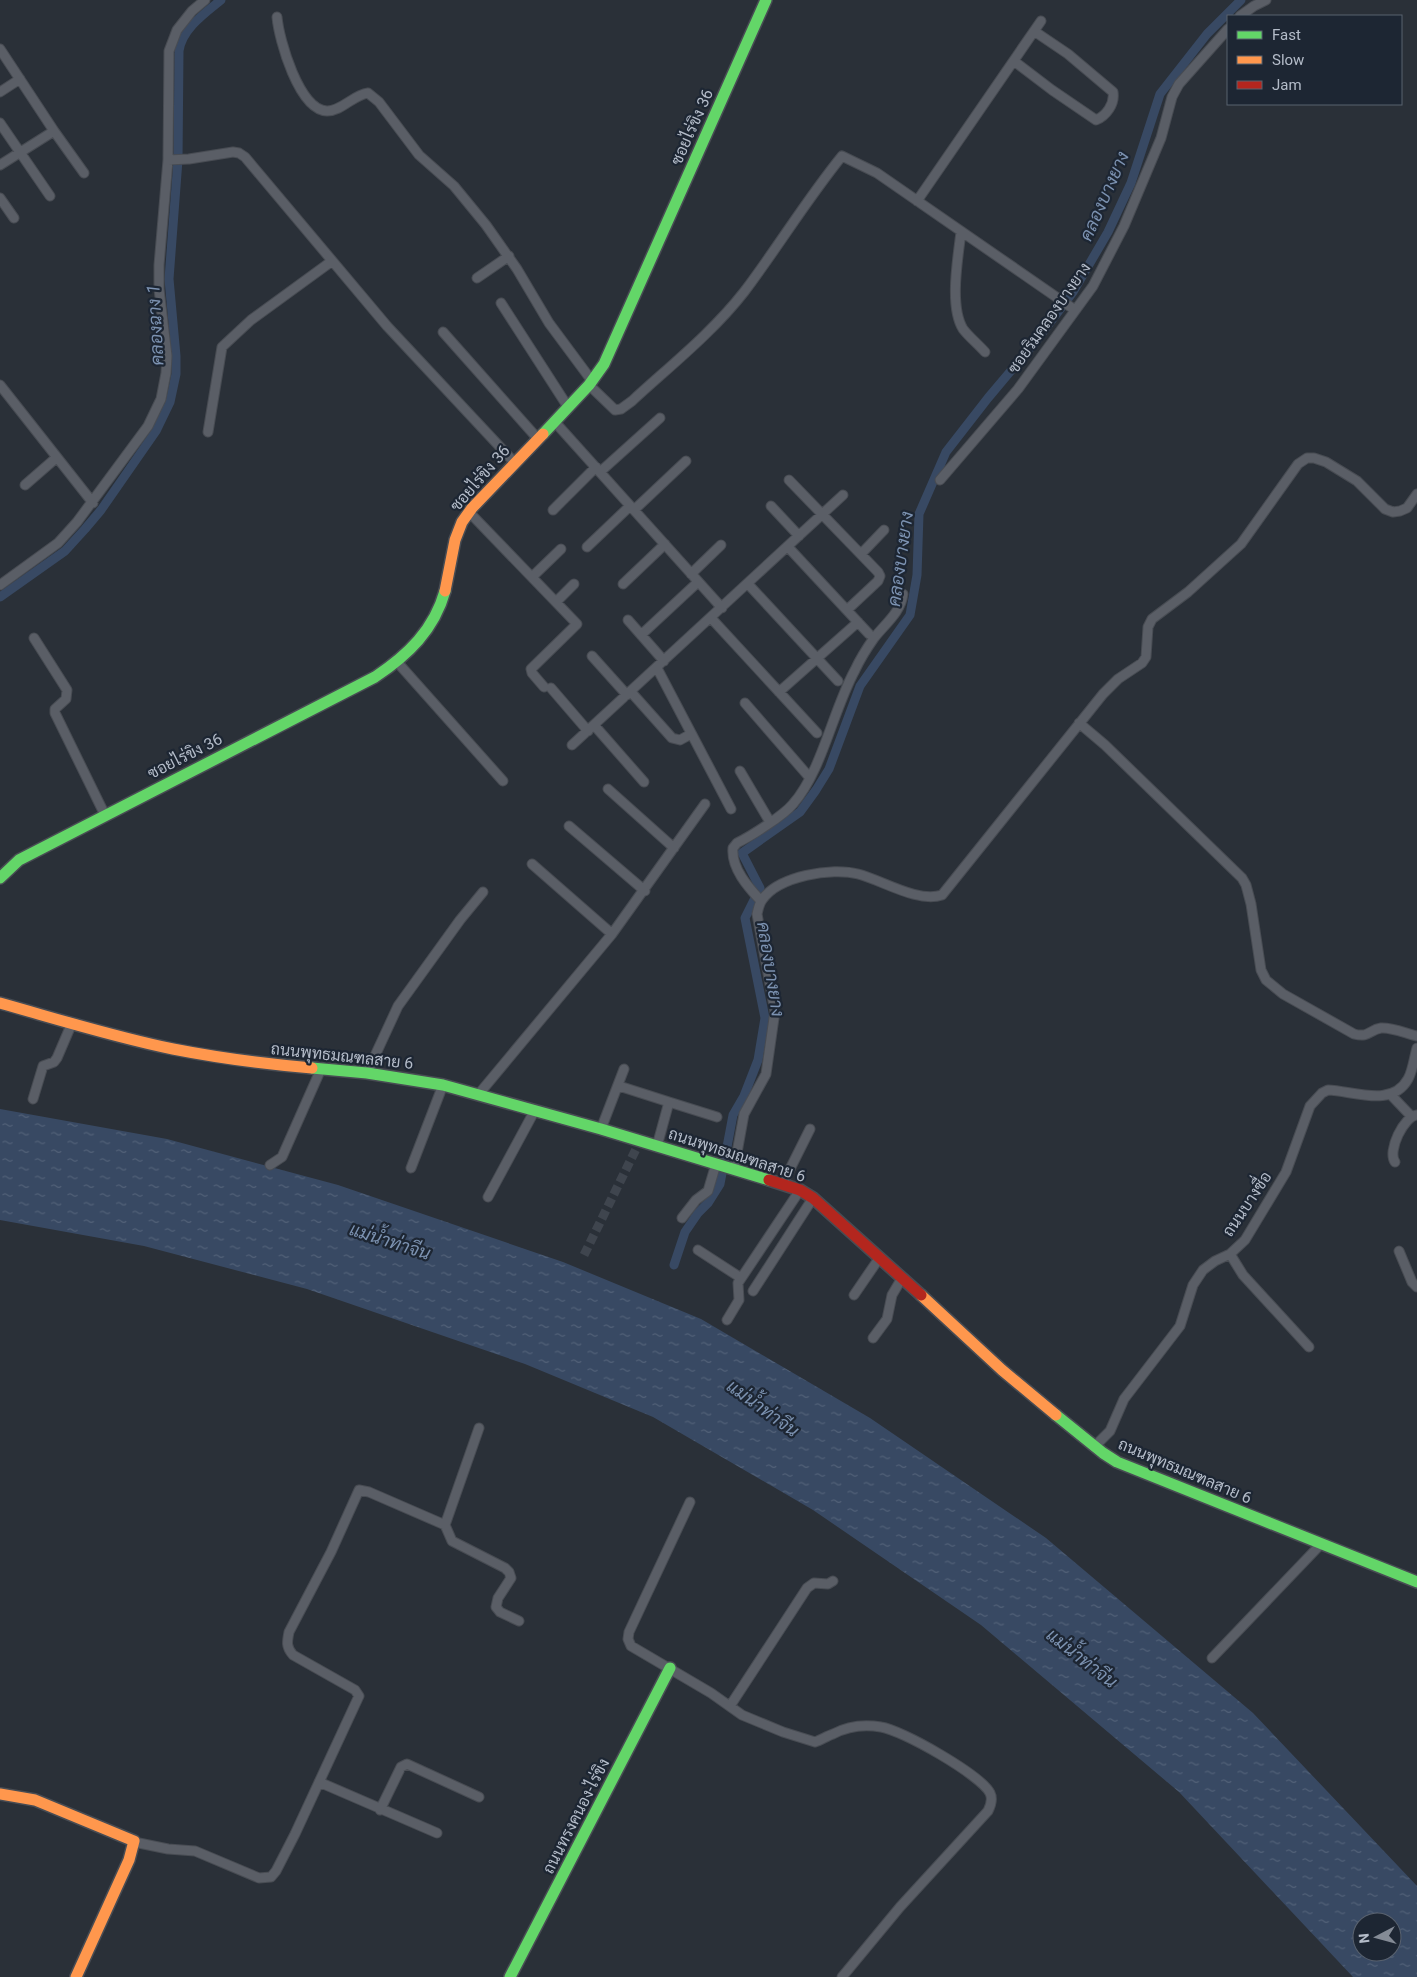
<svg xmlns="http://www.w3.org/2000/svg" width="1417" height="1977" font-family="Roboto,Sarabun,sans-serif">
  <style>
    .water { fill: url(#water-ripples); fill-rule: evenodd }
    .lines { fill: none; stroke-linecap: round; stroke-linejoin: round }
    .canal { stroke: #384963; stroke-width: 9 }
    .street-tunnel { stroke: #3f454e; stroke-width: 9; stroke-dasharray: 9 4.5; stroke-linecap: butt }
    .street-casing { stroke: #484c53; stroke-width: 11 }
    .fast-casing { stroke: #484c53; stroke-width: 14 }
    .slow-casing { stroke: #484c53; stroke-width: 14 }
    .jam-casing { stroke: #484c53; stroke-width: 14 }
    .street { stroke: #5a5e66; stroke-width: 9 }
    .fast { stroke: #63d668; stroke-width: 11 }
    .slow { stroke: #ff974d; stroke-width: 11 }
    .jam { stroke: #b3261e; stroke-width: 11 }
    .labels { text-anchor: middle; dominant-baseline: central; stroke-width: 4.5; stroke-linejoin: round; paint-order: stroke }
    .street-label { font-size: 16px; fill: #b4bcc9; stroke: #1d2633 }
    .water-label { font-size: 18px; font-style: italic; fill: #7c92b1; stroke: #1d2633 }
  </style>
  <defs>
    <pattern id="water-ripples" width="26" height="14" patternUnits="userSpaceOnUse" patternTransform="scale(1.25)"><rect width="26" height="14" fill="#384963"/><path d="M2 4q2-2 4 0t4 0M15 11q2-2 4 0t4 0" fill="none" stroke="#526178"/></pattern>
  </defs>
  <rect width="100%" height="100%" fill="#2a3038"/>
  <path class="water" d="M0 1109 167 1139 338 1185 563 1262 701 1319 870 1418 1046 1538 1253 1713 1417 1886V1977H1353L1179 1792 981 1625 813 1510 653 1417 525 1364 307 1289 144 1246 0 1220ZM1362 1922H1392V1952H1362Z"/>
  <g class="lines">
    <path class="canal" d="M0 597 65 551 85 529 101 510 156 431 170 402 176 374V356L169 279 178 160 179 51C182 29 205 13 221 0
      M674 1265 685 1232 698 1213 708 1203 720 1184 733 1115 744 1096 758 1060 765 1018 745 918 760 888 742 853 800 812 816 790 829 769 860 686 910 615 917 575 919 514 946 452 988 398 1036 341 1073 292 1108 232 1131 183 1160 94 1207 34 1241 0"/>
    <path class="street-tunnel" d="M584 1255 640 1141"/>
    <g class="street-casing">
      <path id="street" d="M1240 16 1254 6 1266 0
        M277 17C279 40 299 110 327 111 342 111 353 95 368 93L379 102 419 155 454 186 486 225 517 269 549 323 592 381
        M0 49 54 131
        M1014 61 1052 90 1096 120C1106 116 1115 104 1113 92L1068 54 1034 31
        M0 92 20 79
        M0 123 50 196
        M168 160 189 159 233 152 239 153 245 157 387 326 515 463
        M0 165 54 131 84 173
        M0 198 14 218
        M917 201 1041 21
        M961 232C958 258 949 306 963 329 969 337 978 344 985 352
        M477 278 509 256
        M501 303 568 407
        M443 332 538 439
        M0 385 93 503
        M589 385 615 410 621 409 632 401C670 366 712 333 744 292 778 247 807 199 842 156L877 173 1075 310
        M554 421 722 608
        M208 432 222 347 251 320 332 261
        M600 472 660 418
        M789 480 878 572 880 576 878 581 847 610
        M940 480 1018 389 1093 286 1124 226 1161 138 1172 97 1179 84 1228 29
        M25 485 56 458
        M771 506 799 536
        M553 510 596 467
        M634 510 686 461
        M469 512 577 624 531 669 532 673 544 687
        M587 547 630 506
        M788 547 869 634
        M861 554 884 530
        M691 574 721 545
        M532 577 561 549
        M623 584 665 544
        M748 584 838 681
        M0 585 58 543 77 522 148 426 161 399 166 373 167 356 159 289V265L168 160 169 51 177 30 192 11 205 0
        M556 602 574 584
        M711 618 817 733
        M628 620 664 661
        M641 635 698 582
        M34 638 67 690 66 699 55 709V713L105 815
        M592 656 627 695
        M398 663 503 781
        M657 668 731 809
        M551 688 588 731
        M631 692 672 738 680 740 691 734
        M779 692 858 622
        M745 703 810 778
        M1079 723 1105 745 1242 878 1246 885 1251 904 1261 970 1266 980 1283 994 1354 1034C1369 1038 1369 1030 1381 1028 1392 1027 1407 1034 1417 1036
        M594 725 644 782
        M572 745 843 495
        M740 771 770 822
        M608 789 674 848
        M569 826 645 891
        M532 864 612 934
        M761 901C748 887 731 868 733 848L737 843C751 836 783 816 793 804 822 771 833 710 855 670 860 659 867 648 874 638 885 624 901 612 903 594
        M367 1073 398 1006 460 920 483 892
        M619 1086 669 1102
        M478 1095 612 934 705 804
        M1391 1095 1411 1116
        M33 1099 43 1066 54 1062 57 1058 72 1023
        M601 1129 624 1069
        M657 1146 669 1102 717 1117
        M1395 1162C1387 1151 1404 1116 1417 1115
        M270 1165 282 1157 321 1069
        M411 1168 443 1085
        M734 1169 744 1114 766 1074 775 1011 757 914C758 910 759 904 762 900 778 876 832 867 858 874 882 880 917 903 942 895L1103 694 1118 679 1142 663 1146 657 1148 627 1152 619 1188 592 1241 544 1298 464 1307 458H1314L1326 462 1357 481 1385 509 1393 512 1400 511 1407 508 1417 494
        M783 1183 810 1129
        M488 1197 535 1110
        M682 1218 696 1200 708 1191 716 1164
        M698 1250 741 1278
        M1399 1251 1412 1282 1417 1287
        M1230 1254 1243 1275 1309 1347
        M753 1291 813 1198
        M854 1295 880 1257
        M727 1320 739 1300 738 1283 800 1190
        M873 1338 887 1319 892 1295 902 1278
        M1094 1447 1110 1431 1124 1399 1180 1326 1193 1285 1203 1270 1215 1261 1230 1254 1245 1240 1286 1172 1310 1106 1322 1093 1328 1090C1354 1091 1392 1108 1408 1079 1413 1070 1414 1058 1417 1048
        M690 1502 629 1632 628 1639 631 1646 711 1693 742 1715 783 1732 815 1742C821 1740 827 1736 833 1734 848 1726 864 1724 881 1727 902 1730 981 1775 990 1793 993 1799 991 1805 988 1811L900 1907 842 1977
        M445 1525 479 1428
        M1212 1658 1321 1544
        M730 1706 807 1588 814 1583 828 1584 833 1581
        M319 1782 437 1833
        M380 1810 401 1767 407 1764 479 1797
        M134 1842 168 1849 195 1851 259 1878 271 1877 276 1871 295 1834 359 1696 355 1690 293 1655C286 1647 287 1642 289 1632L331 1552 359 1490 369 1492 445 1525 452 1541 505 1568 509 1572 511 1578 498 1598 496 1607 500 1612 519 1621"/>
    </g>
    <g class="fast-casing">
      <path id="fast" d="M543 434 589 385 604 364 766 0
        M0 878 19 860 375 677C408 655 434 630 445 591
        M312 1068 367 1073 443 1085 601 1129 769 1180
        M1056 1415 1103 1453 1117 1462 1417 1582
        M510 1977 670 1668"/>
    </g>
    <g class="slow-casing">
      <path id="slow" d="M445 591 455 540 462 522 472 508 543 434
        M0 1003C57 1019 114 1037 173 1049 219 1058 265 1064 312 1068
        M921 1295 1002 1370 1056 1415
        M0 1794 35 1800 134 1841 129 1860 76 1977"/>
    </g>
    <g class="jam-casing">
      <path id="jam" d="M769 1180 800 1190 813 1198 921 1295"/>
    </g>
    <use href="#street" class="street"/>
    <use href="#fast" class="fast"/>
    <use href="#slow" class="slow"/>
    <use href="#jam" class="jam"/>
  </g>
  <g class="labels">
    <g class="street-label">
      <text transform="translate(692 127) rotate(-66)">ซอยไร่ขิง 36</text>
      <text transform="translate(1049 318) rotate(-55)">ซอยริมคลองบางยาง</text>
      <text transform="translate(480 478) rotate(-49)">ซอยไร่ขิง 36</text>
      <text transform="translate(185 756) rotate(-27)">ซอยไร่ขิง 36</text>
      <text transform="translate(342 1056) rotate(6)">ถนนพุทธมณฑลสาย 6</text>
      <text transform="translate(737 1155) rotate(18)">ถนนพุทธมณฑลสาย 6</text>
      <text transform="translate(1247 1204) rotate(-56)">ถนนบางซื่อ</text>
      <text transform="translate(1185 1471) rotate(23)">ถนนพุทธมณฑลสาย 6</text>
      <text transform="translate(576 1816) rotate(-63)">ถนนทรงคนอง-ไร่ขิง</text>
    </g>
    <g class="water-label">
      <text transform="translate(1104 196) rotate(-66)">คลองบางยาง</text>
      <text transform="translate(155 325) rotate(-93)">คลองฉาง 1</text>
      <text transform="translate(900 559) rotate(-82)">คลองบางยาง</text>
      <text transform="translate(771 969) rotate(81)">คลองบางยาง</text>
      <text transform="translate(390 1241) rotate(18)">แม่น้ำท่าจีน</text>
      <text transform="translate(763 1408) rotate(36)">แม่น้ำท่าจีน</text>
      <text transform="translate(1082 1658) rotate(38)">แม่น้ำท่าจีน</text>
    </g>
  </g>
  <rect x="1227" y="15" width="175" height="90" fill="#1d2633" stroke="#59626f"/>
  <rect x="1237" y="31" width="25" height="8" fill="#63d668" stroke="#59626f"/>
  <text x="1272" y="40" font-size="15" fill="#b4bcc9">Fast</text>
  <rect x="1237" y="56" width="25" height="8" fill="#ff974d" stroke="#59626f"/>
  <text x="1272" y="65" font-size="15" fill="#b4bcc9">Slow</text>
  <rect x="1237" y="81" width="25" height="8" fill="#b3261e" stroke="#59626f"/>
  <text x="1272" y="90" font-size="15" fill="#b4bcc9">Jam</text>
  <g transform="translate(1377 1937) rotate(264)"><circle r="24" fill="#1d2633" stroke="#59626f"/>
  <path d="M0-4L9 19L0 12L-9 19Z" fill="#848b96"/>
  <text y="-8" font-size="14" font-weight="bold" text-anchor="middle" fill="#b4bcc9">N</text>
  </g>
</svg>
